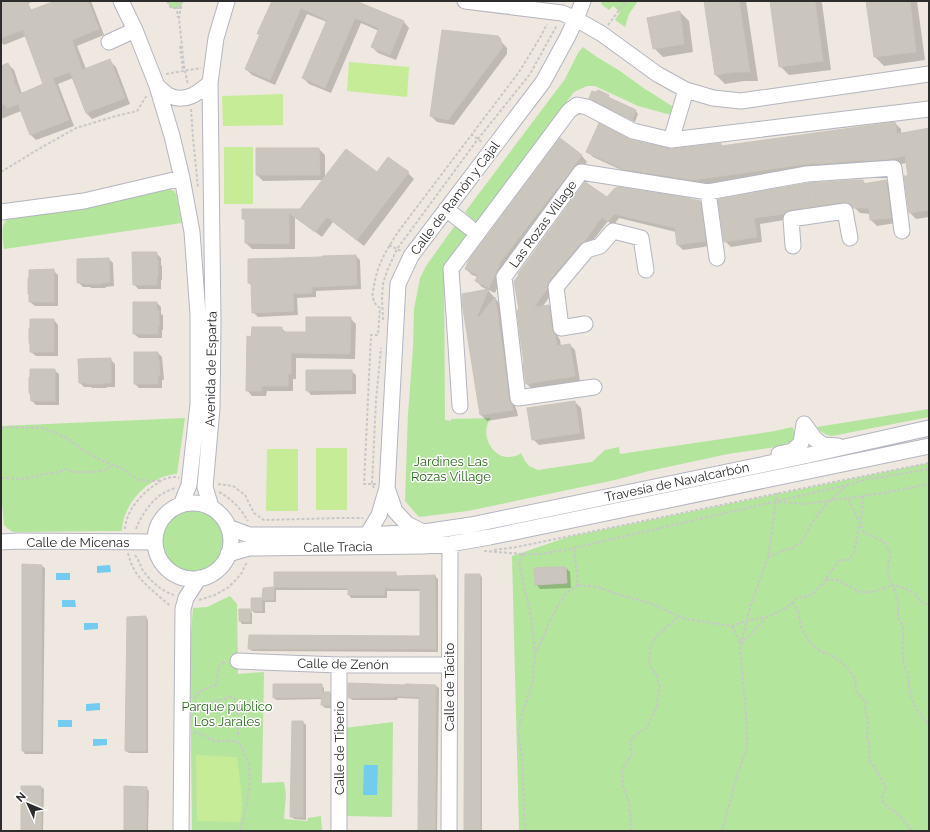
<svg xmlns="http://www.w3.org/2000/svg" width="930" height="832" font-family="Raleway,sans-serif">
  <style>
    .green { fill: #b3e59c }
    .pitch { fill: #c6ec98 }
    .water { fill: #73ccf0 }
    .shadow { fill: #0003 }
    .building { fill: #cac6be; stroke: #cac4b9 }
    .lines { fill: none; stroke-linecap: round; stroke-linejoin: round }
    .minor-casing { stroke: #b3b5c0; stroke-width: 17 }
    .path { stroke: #c8c8c8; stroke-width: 2; stroke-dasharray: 3 2; stroke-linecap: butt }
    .minor { stroke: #fff; stroke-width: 15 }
    .labels { text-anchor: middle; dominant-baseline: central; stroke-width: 3; stroke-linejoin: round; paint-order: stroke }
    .street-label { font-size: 13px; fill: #2d2d2d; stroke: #fff }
    .park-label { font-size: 13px; fill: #296d1a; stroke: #fff }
  </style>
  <rect width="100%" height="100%" fill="#eee8e0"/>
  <path class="green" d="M167 1H182L181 8H171Z
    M602 1H638L629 14 625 27 615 20 620 12 613 6 609 10 601 4Z
    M583 47 597 57 620 71 645 89 672 106 671 115 638 106 595 86H587L574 92 477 223 465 212 565 79 578 53Z
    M170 189 174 191 176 194 182 223 4 249C3 240 0 226 7 219Z
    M456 224 469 234 444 267 445 420 451 421V419L491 418C478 434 494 463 515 456 517 456 519 454 521 453L525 461 529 466 538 470 592 462 605 450 619 447 620 454 775 431 792 427 794 430 795 437 790 443 776 447 728 454 649 471 615 480 468 511 419 517 405 501 408 414 413 348 414 309 420 278 426 266Z
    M929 409V417L832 436C825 435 820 432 817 427Z
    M185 418 177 474C150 475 122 504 122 531L13 532 8 529 4 525 1 491V426Z
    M929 463V831H519L512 556 568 537Z
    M162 541a31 31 0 1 1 62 0a31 31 0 1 1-62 0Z
    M230 596 237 604 238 674 264 672 262 783 284 782 286 794 284 819 307 821 308 818 321 816 322 831H192L190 646 193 608 207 607Z
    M393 722 392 817 346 816 344 728Z"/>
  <path class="pitch" d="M349 62 409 67 407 97 347 91Z
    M283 94V125L223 126 222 96Z
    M224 147H253V204H224Z
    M316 448H347V510H316Z
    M267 449H298V511H266Z
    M196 755 237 757C238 771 246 811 239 822L197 821Z"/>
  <path class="water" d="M110 565 111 572 97 573V566Z
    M56 573H70V580H56Z
    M62 600H75L76 607H62Z
    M84 623H98V629L84 630Z
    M100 703V710L86 711V704Z
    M58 720H72V727H58Z
    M93 739H107V745L93 746Z
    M364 765H378L377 795H363Z"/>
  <path class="shadow" d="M1 1H35L23 5 26 13 58 1H91L104 35 77 46 86 69 110 61 116 67 130 104 92 119 86 113 73 78 58 84 74 126 36 140 30 134 21 111 1 119V67L8 64 14 70 22 94 45 85 26 36 4 45 1 42Z
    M273 1H353L404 22 409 28 396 60 378 53 372 47 379 31 361 23 331 93 309 84 303 78 327 22 307 14 275 85 252 75 246 69 261 35 259 33Z
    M705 1H746L758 81H744L725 84 716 75Z
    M771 1H820L822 3 831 70 789 75 780 66Z
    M867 1H917L925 60 884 66 875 57Z
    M680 12 689 21 693 52 663 57 654 48Z
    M497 37 507 48V54L454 125 437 122 431 116Z
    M608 96 611 99H610L636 111 638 114 635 122 593 101 590 98Z
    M895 123 901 129V134L929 129V217L916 219 910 213 909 177 907 163 895 165 699 186 628 173 593 157 587 151 630 141 672 150 720 144 723 147Z
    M560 140 582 156 587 162 506 267 495 293 482 287 476 281 478 277 472 275 466 269Z
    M319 149 325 155V178L377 173H408L414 179 364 246 333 222 322 237 295 217V249H252L246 243V222L243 218 301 210 323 180 263 181 257 175Z
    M863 181 866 184 886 181 892 187 896 223 877 226 871 220 870 214 860 213 855 208 850 207 790 219 760 224 762 242 731 247 725 241 719 200Z
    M607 199 700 202 705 207 710 246 683 250 678 245 676 232 619 218 613 226 608 221 542 307 549 306 554 311 557 335 560 340 561 346 570 345 575 350 580 381 532 389 527 384 520 311Z
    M156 253 161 258V265L162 266V280H161V289H138L134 284Z
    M356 256 360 260 361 289 316 291V297L297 298 298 315 258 317 253 312 252 286 249 283Z
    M109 259 113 263 114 286 106 287 105 288H91L90 287H83L78 282Z
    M53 270 58 275V306H35L30 302Z
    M488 290 500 304 510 366 515 406 517 411 518 416 487 421 481 415 463 294Z
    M134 303H157L161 307V314L163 315V330H162V338H139L134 334Z
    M350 318 356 324 355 359 296 358V379H293V391H267L266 396H252L247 390 252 338 281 328 287 333H307Z
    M54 320 58 325V356H36L31 352Z
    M135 353H158L162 357 164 380H162V388H139L135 384Z
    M110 359 115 364V387H107V388H92L91 387H84L80 383Z
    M54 370 59 374V405H36L32 401 31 394Z
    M351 371 356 375V394L311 395 307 390Z
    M575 402 581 408 585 439 539 445 533 439Z
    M42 566 45 568 43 754H25L23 751Z
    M566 568 570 572 571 588 540 589 536 584Z
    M275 573 396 574 398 577 435 576 438 579V652L252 651 249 648 421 637V591H387V598H351L349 595V590H276V602H265V613H255L252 611V624H242L240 621 249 610 252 613V599H263L264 589 275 588Z
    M480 575 482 577V831H464Z
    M146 617 148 620V753H129L126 751Z
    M321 685 324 688V693H330L332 696V708H325L322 705 323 699 276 700 274 697Z
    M436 686 439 688 437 831H419L420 699 398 698 397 700H352L349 697Z
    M303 722 306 725V820L294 819 291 816Z
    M41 787 44 789 43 831H22Z
    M146 788 149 791 148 831H125Z"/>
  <path class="building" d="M1 1H27L31 10 55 1H88L99 29 72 40 82 70 110 59 125 98 86 113 70 72 53 78 69 120 30 135 18 104 7 108 5 104 1 105V66L8 63 14 79 13 80 20 94 43 84 23 30 1 38Z
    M272 1H356L404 21 390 55 371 47 379 28 355 18 325 88 302 78 327 20 301 8 270 80 245 69 260 34H257Z
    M704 1H739L750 72H735L715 75Z
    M770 1H815L823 61 779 67Z
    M866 1H910L916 52 874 57Z
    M680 11 684 44 653 49 647 18Z
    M442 30 498 36 500 38 502 44V48L448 120 430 116Z
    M598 90 609 95 608 97 636 110 632 120 589 98 592 91 596 92Z
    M895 122 897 134 929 128V210L909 213 904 176H908L905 156 888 159 864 161V160L814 164V163L693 180 622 169H623L586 152 599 123 631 140 672 149 721 143V146Z
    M560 138 582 155 558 188V187L501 261 489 288 475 281 478 275 465 269 469 260Z
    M256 148H319L320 175H256Z
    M346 149 377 172 388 157 409 172 357 240 327 217 315 232 289 213V244L245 243V219H242V209H300Z
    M856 180H863V184L886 180 891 218 870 220 869 208H853L852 205 849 203 844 202 790 210 786 212 784 214 754 218 757 237 724 242 718 200 719 199 808 183Z
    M585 182 607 197 614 189 617 187 683 197 700 201 706 241 677 245 675 228 614 214 608 222 602 217 584 242 580 244 549 281 547 285V289L534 307 549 305 552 329 555 334 557 346 570 344 575 376 526 384 523 363H524L521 343 517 310H519L514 281 519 275 518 274Z
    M132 252H157V260H158V276H157V285H133Z
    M356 255 357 285 312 287V293L293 294 294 311 252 313 251 283H248V259L322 257V256Z
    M109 258 110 282 101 283V284H85L86 283H77V259Z
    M54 269V302H29V294H28V278H29V270Z
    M489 289 477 316 479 317 495 297 504 359 509 399 512 404 513 410 480 415 462 302V294Z
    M133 302H157V310H159V326H158V334H133Z
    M306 317H351L350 354 291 353V374H288V386H262L261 391H246L247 336 251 337 252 327H282V332H306Z
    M30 319H54V352H30V344L29 343V328H30Z
    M134 352H158V360H159L160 376H158V384H134Z
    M111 358V383H103V384H87V383H79L78 359Z
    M30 369H55V401H31L30 393H29V377H30Z
    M306 370H352V390L306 391Z
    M575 401 580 433 532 440 527 408Z
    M22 564 42 565 41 751H22Z
    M553 567H566L567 583 535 585 534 568Z
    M274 572H396V576L435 575 436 649H248L249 635 420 636V589L385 588 384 595H348V588L274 587Z
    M465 574H480V831H464Z
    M274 587V600H262V611H251V598H262L263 588Z
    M239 609H250V622L239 621Z
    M146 616V751H125L127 617Z
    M348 683 405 685V684L436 685 435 831H418L419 697 395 696V697L348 698Z
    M273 684H322V697L273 698Z
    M322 692H330V706L321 705Z
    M292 721H303V817H290Z
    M21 786H41V831H21Z
    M124 786 147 787 146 831H124Z"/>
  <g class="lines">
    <g class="minor-casing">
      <path id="minor" d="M121 1 135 30 157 86 172 136 182 178 192 232 198 314V404L189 485 181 505
        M465 1 562 13 576 19 602 34 657 74 686 90 713 98 741 101 929 74
        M109 42 135 30
        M157 86C161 89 165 94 170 96 186 103 198 93 210 83
        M671 140 686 90
        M708 192 717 258
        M446 209 469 227
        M1 212 84 201 182 178
        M793 246 791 219 845 211 850 238
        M585 324 561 328 556 287 587 250 600 246 613 231 641 238 646 270
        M594 387 518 398 504 277 581 172 708 192 807 174 894 168 902 231
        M460 406 451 269 569 111 577 105 587 107 633 131 671 140 929 109
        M804 424 815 439 823 445 838 446
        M779 454 792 451 801 443 804 424
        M387 488 395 511 407 524 423 532
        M155 541a38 38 0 1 1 76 0a38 38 0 1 1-76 0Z
        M211 507 205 487 212 408 213 323 210 83 216 38 227 1
        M228 527 249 535H367L424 532 471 525 809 455 929 428
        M367 535 379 515 387 488 398 284 411 256 543 82 567 38 576 19 583 1
        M1 542 18 541 155 542
        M228 554 249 548 424 546 450 544 490 537 929 446
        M238 661 339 665H449
        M181 831 183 609 186 598 199 578
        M339 831V665
        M449 831 450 544"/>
    </g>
    <path class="path" d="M167 1 171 8H181
      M176 1 178 18
      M182 1 179 18 184 66 188 85
      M608 25 626 1
      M180 46 183 71
      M166 74 183 71 201 68
      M191 109 193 138 198 188
      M471 134 482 142
      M1 172 37 150 76 128 116 116 137 111 147 95
      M811 186 812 199
      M389 245 401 251
      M383 320 382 298 383 284 387 271 397 249 478 139 530 74 557 25
      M1 428 11 427 43 428 67 438 86 452 101 460 115 466 122 468 139 480 152 481 162 480
      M1 478 25 479 45 474 59 472 67 469 73 472H93L106 470 112 465
      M218 484 233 486 245 495 254 513 264 520 341 518H363
      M376 484H364L371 335H378L380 308C377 306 374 303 373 298 372 295 373 290 374 286 377 265 387 249 398 232L519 72 541 36 547 24
      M374 488 372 484 376 400 381 348
      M219 492C232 499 241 509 248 521
      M863 496 862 512 860 523 864 533 881 540 886 544 891 554C887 567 886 572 892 585 899 587 907 588 913 593 920 599 919 602 929 605
      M779 502 806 504 884 493 929 484
      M125 529C126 510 143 492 158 483 162 480 168 477 173 477 175 477 177 477 179 478
      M136 529C141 516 149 504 160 495 165 492 170 490 175 488
      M494 550 517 547 794 490 929 463
      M484 551 523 554H540L565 550 847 485
      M128 553C133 575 145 584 161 598 164 601 168 603 170 606
      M523 554 519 563 526 595 530 611 533 631 535 653
      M135 555C138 559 140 564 142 569 149 580 161 591 174 595
      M768 557 781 551 793 548 802 541 810 526 819 513 829 501 847 485 864 480 929 469
      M826 580H838L860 592H873L893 585 899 606 898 613V618L903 626V662L908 675 909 688 914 706 929 725
      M578 585 598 587 617 594 650 603 667 611 686 619 732 626 746 621 770 616 786 608 797 598 812 595 824 582 839 560H849L854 552 860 523 848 498
      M199 600 215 595 229 587 241 574 247 562
      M793 602 798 612 801 626 805 635 810 642 816 648 822 652 831 655 840 661 849 670 855 679 856 691 866 702 865 710 868 720 867 737 869 745V760L874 766 886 788 882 797 883 803 900 816 912 831
      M732 626 741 644 766 618
      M194 699 200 691 216 685 219 667 222 663 227 662
      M195 706 201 705 231 697 236 700 238 717V737
      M194 732 203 735 214 741H237L242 748 249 764 250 782 246 808 240 831
      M525 831 522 758 518 730 523 711 532 685 535 654 542 641 549 622 559 604 566 593 578 585 574 548
      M631 831 630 824 631 816 629 813 630 804 623 786 622 770 632 754 630 742 636 734 647 728 656 709 660 686 656 675 651 667 649 660 651 647 656 637 679 616
      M722 831 737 776 747 747V724L740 648 750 607 768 557 777 493"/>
    <use href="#minor" class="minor"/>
  </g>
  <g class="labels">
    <g class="street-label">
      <text transform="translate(455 198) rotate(-53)">Calle de Ramón y Cajal</text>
      <text transform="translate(543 224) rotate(-54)">Las Rozas Village</text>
      <text transform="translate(211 369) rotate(-89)">Avenida de Esparta</text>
      <text transform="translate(677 482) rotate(-12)">Travesía de Navalcarbón</text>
      <text x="78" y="542">Calle de Micenas</text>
      <text transform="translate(338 547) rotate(-1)">Calle Tracia</text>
      <text transform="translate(343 664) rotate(1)">Calle de Zenón</text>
      <text transform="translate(449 687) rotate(-90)">Calle de Tácito</text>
      <text transform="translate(339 748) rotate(-90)">Calle de Tiberio</text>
    </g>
    <g class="park-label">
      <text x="451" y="461">Jardines Las<tspan x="451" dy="15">Rozas Village</tspan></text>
      <text x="227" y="706">Parque público<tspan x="227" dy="15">Los Jarales</tspan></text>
    </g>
  </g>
  <rect width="930" height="832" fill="none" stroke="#2d2d2d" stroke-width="4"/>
  <g transform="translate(28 804) rotate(314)" stroke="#ffffff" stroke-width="3" paint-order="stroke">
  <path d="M0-3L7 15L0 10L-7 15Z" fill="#2d2d2d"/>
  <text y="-6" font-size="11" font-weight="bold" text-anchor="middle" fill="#2d2d2d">N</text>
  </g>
</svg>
